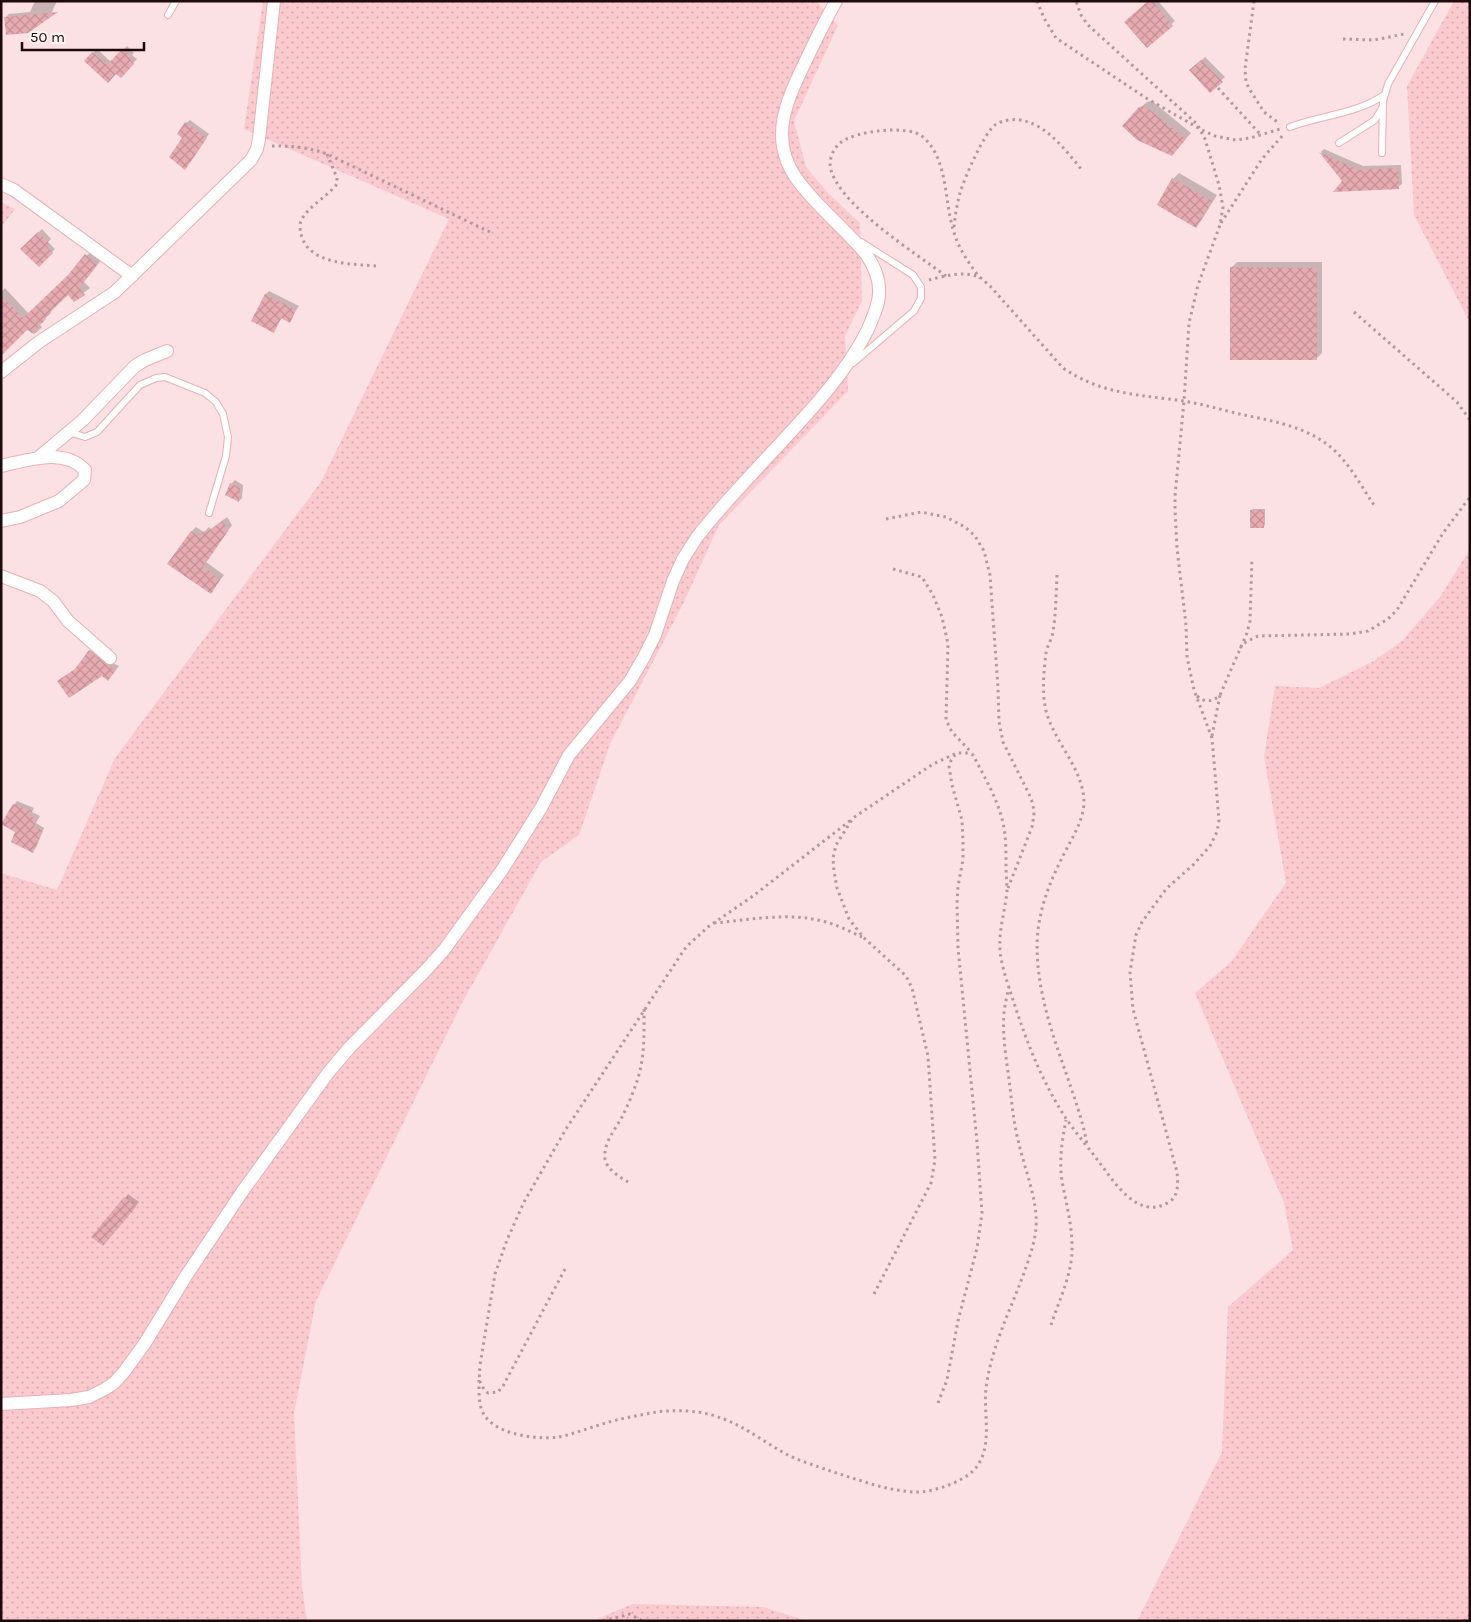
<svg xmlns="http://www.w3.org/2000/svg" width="1471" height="1622" font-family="Karla,sans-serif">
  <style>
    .grass { fill: url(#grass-dots) }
    .shadow { fill: #0003 }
    .building { fill: url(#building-cross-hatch) }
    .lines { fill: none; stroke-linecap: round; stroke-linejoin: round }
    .lane-casing { stroke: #ebafb6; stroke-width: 8 }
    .street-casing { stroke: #ebafb6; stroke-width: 14 }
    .path { stroke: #b1999c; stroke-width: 3; stroke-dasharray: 2.5 4; stroke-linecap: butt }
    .lane { stroke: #fff; stroke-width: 6 }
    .street { stroke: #fff; stroke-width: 12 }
  </style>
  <defs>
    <pattern id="grass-dots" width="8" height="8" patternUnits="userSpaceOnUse" patternTransform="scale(1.25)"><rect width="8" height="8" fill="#facacf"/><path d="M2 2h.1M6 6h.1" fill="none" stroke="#d6acb1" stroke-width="1.8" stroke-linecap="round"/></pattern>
    <pattern id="building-cross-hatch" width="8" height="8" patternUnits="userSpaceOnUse" patternTransform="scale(1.25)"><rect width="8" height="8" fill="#e6aab1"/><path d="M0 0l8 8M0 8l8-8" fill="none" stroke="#c59197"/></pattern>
  </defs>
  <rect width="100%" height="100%" fill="#fbe1e3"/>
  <path class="grass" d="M263 1H816L838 25 794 121 806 167 828 193 860 223 862 301 845 336 848 391 719 525 683 604 610 744 579 835 541 862 462 1003 316 1301 294 1413 302 1586 307 1621H1V873L57 890 115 758 321 482 449 219 244 129Z
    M1454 1H1470V323L1414 215 1407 86Z
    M1 202 15 209 1 227Z
    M1470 549V1621H1137L1222 1452 1228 1307 1293 1250 1284 1203 1195 993 1231 962 1286 883 1264 757 1275 686 1319 688 1372 662 1402 641 1440 597Z
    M632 1604 763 1607 807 1621H593Z"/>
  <path class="shadow" d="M35 1H57L50 16 5 18 9 14 30 12Z
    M1149 1H1158L1175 21 1147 46Z
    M127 46 134 53 132 55 137 59 121 76 85 61 97 49 111 62Z
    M1205 57 1225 77 1210 91 1191 70Z
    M1152 101 1191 133 1177 149 1140 108 1147 102Z
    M190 120 209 134 188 165 184 138 186 123Z
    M1324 149 1363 166 1401 165 1402 184 1398 187 1344 181 1321 152Z
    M1179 173 1217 195 1201 221 1196 227 1158 205 1173 179Z
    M42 229 51 239 48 242 55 249 39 266 22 249Z
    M92 250 102 259 84 282 90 288 74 300 68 294 50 311 51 313 39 324 42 327 37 332 34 334 1 315V292L5 288 29 314 69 275Z
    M1237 262H1322V353L1316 359 1231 268Z
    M269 291 299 306 289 321 282 318 273 331 253 321 266 294Z
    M235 480 243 485 242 498 239 501 227 494 231 484Z
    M1252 509H1265V525L1264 526 1251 510Z
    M227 517 232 525 206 562 224 575 211 592 192 531 196 527 204 532 209 527 211 529Z
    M93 647 108 661 119 666 111 676 102 675 59 681 78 667Z
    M17 801 34 808 32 812 40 816 36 823 44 828 36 848 33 851 14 805Z
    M128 1194 139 1202 107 1241 125 1198Z"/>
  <path class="building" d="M1148 1H1152L1173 26 1147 48 1124 22Z
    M58 12 28 33 6 35 4 17Z
    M122 49 132 57 130 59 134 64 121 78 116 74 108 83 84 61 92 52 107 65Z
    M1201 60 1223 82 1210 93 1189 70Z
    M1145 106 1186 139 1172 156 1137 140 1122 126 1139 107Z
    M185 122 207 138 185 170 169 157 182 138 177 134Z
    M1319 152 1359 170 1398 168 1399 189 1333 192 1342 181Z
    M1172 178 1212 201 1196 228 1157 205Z
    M38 232 49 243 46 246 53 253 39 267 20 249Z
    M85 254 97 265 79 288 85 295 74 302 68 295 45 317 46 319 32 333 28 329 1 356V295L23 318 68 275Z
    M1230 267 1317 268V360H1230Z
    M265 294 296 310 290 323 281 318 274 333 251 321Z
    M230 483 240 488 239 502 225 495Z
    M1250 510H1264V528H1250Z
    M222 521 228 531 203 567 220 580 211 594 167 564 191 531 199 537 204 531 206 533Z
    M89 650 105 664 116 670 108 681 102 676 69 698 57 681 75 669Z
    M13 804 32 811 30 816 37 819 34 826 42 831 33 853 11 842 15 832 1 824Z
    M124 1197 136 1207 103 1246 91 1237Z"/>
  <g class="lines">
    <g class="lane-casing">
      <path id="lane" d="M168 15 176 1
        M1290 127C1321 115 1357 114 1384 95
        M1339 143 1375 120 1382 108
        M1382 153 1383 101 1388 84 1435 1
        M853 363 914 311 921 298V287L913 275 861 242
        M69 432 85 437 97 432 140 385 156 378 165 377 205 393 216 402 223 414 228 437 226 456 209 513"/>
    </g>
    <g class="street-casing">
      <path id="street" d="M1 184 14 190 132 276
        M1 372 39 342 115 292 251 160 257 149 259 139 274 1
        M39 457 83 420 135 366 145 360 167 351
        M1 466C28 460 64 447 85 470L84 480 59 501 20 517 1 521
        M1 576 40 591 53 601 68 621 110 658
        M1 1404 71 1400 89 1397 105 1389 114 1383 124 1372 145 1343 186 1276 242 1192 328 1073 350 1047 426 970 444 950 502 870 541 808 569 755 630 681 644 657 655 635 673 581 683 559 697 537C728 497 765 461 798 424 825 395 851 364 868 329 873 317 879 305 879 293 880 278 874 266 866 254 844 228 816 206 796 178 767 136 789 96 808 56 817 37 826 19 836 1"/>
    </g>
    <path class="path" d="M1037 1 1044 18 1056 38 1146 98 1202 130 1215 136 1236 140 1250 138 1280 129
      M1254 1 1245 69 1246 82 1250 90 1264 112 1280 124
      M1343 39 1374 40 1404 34
      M1218 88 1260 134
      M272 146C291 146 308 147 327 154L492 233
      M327 154 337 178V184C328 196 309 206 302 219 299 223 300 230 301 234 308 265 353 264 377 266
      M1221 223 1262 159 1283 135
      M954 227C955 216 957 204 960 193 964 179 984 133 995 125 1003 119 1018 118 1028 122 1050 129 1067 152 1082 170
      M946 276C915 253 841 206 831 170 828 160 833 149 840 143 854 131 909 124 923 137 948 159 944 199 953 229 958 248 968 262 980 278
      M929 280C944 276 965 270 981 278 984 280 987 284 990 286L1063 368C1097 391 1128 394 1168 399 1190 401 1212 407 1235 413 1271 421 1312 426 1339 455 1353 470 1363 489 1374 505
      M1354 312 1457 402 1470 420
      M886 519 921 512 946 517 965 527 975 536 984 551 990 575 998 688 999 722 1003 742 1029 794 1033 804 1034 815 1032 827 1008 888
      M893 569 922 577 933 595 942 617 948 644 946 720 952 732 971 752
      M1057 575C1056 594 1056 613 1053 632 1052 639 1047 646 1046 653 1044 669 1042 690 1045 706 1051 740 1084 767 1084 803 1083 824 1068 844 1060 862 1049 884 1041 906 1038 930 1033 978 1050 1028 1066 1073 1074 1097 1083 1120 1087 1145
      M1240 648 1246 642 1258 636 1350 634 1368 631 1388 619 1397 610 1443 533 1470 497
      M1197 696C1205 703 1213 702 1220 695L1247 633 1250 621 1252 558
      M1212 736 1220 695
      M714 923C749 920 788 912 822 921 836 924 849 931 862 937
      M628 1182C620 1177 607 1170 605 1159 603 1143 615 1130 622 1117 628 1105 634 1091 638 1078 645 1055 644 1032 644 1009
      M565 1269 503 1386 498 1392 488 1393C478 1384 479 1379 480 1365L495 1274 507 1240 524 1202 566 1129 686 947 708 927 753 896 851 820
      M874 1294 931 1183 935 1160 928 1056 912 988 906 976 863 937 849 919 837 888 834 871 833 858 836 845 853 818 933 764 957 753H968L973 755C986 780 1002 806 1005 835 1006 845 1006 856 1006 866 1006 874 1007 883 1007 892 1004 917 996 938 1002 963 1005 977 1010 990 1014 1003 1027 1043 1042 1081 1065 1117 1075 1132 1088 1147 1099 1162 1115 1183 1138 1221 1169 1202 1179 1196 1178 1183 1177 1172L1133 1009 1130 972 1136 935 1142 922 1166 889 1194 864 1210 846 1217 832 1219 820 1212 738 1194 690 1187 657 1186 625 1177 548 1175 509V496L1184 401 1189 323 1198 285 1220 225 1223 207 1219 185 1205 139 1197 124 1088 25 1081 15 1076 1
      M1051 1325C1059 1300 1073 1273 1072 1246 1072 1224 1066 1203 1062 1181 1059 1160 1062 1141 1066 1120
      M479 1380C479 1391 478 1407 485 1416 498 1435 538 1440 559 1437 573 1434 586 1429 599 1425 614 1420 630 1417 646 1414 663 1410 681 1410 698 1412 734 1418 753 1435 784 1453 799 1461 817 1466 833 1472 860 1480 887 1491 915 1492 931 1493 963 1482 974 1470 994 1448 983 1415 986 1388 991 1348 1010 1311 1024 1273 1029 1258 1035 1243 1036 1227 1038 1201 1025 1170 1019 1144 1014 1125 1012 1106 1010 1087 1007 1063 1002 1037 1004 1013 1005 1004 1007 995 1009 987
      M938 1403 947 1380 958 1321 977 1248 982 1213 977 1142 958 948 957 903 958 886 963 860V842L962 820 952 785 949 766 950 762 955 755
      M603 1621 630 1614 642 1621
      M1464 1621 1470 1615"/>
    <use href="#lane" class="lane"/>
    <use href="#street" class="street"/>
  </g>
  <rect width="1471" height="1622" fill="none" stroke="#1e0a0d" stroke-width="5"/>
  <path d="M22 42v8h122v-8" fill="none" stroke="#1e0a0d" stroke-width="2.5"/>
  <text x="30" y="42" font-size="15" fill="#1e0a0d" stroke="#fff2f3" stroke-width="4" paint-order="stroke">50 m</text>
</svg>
